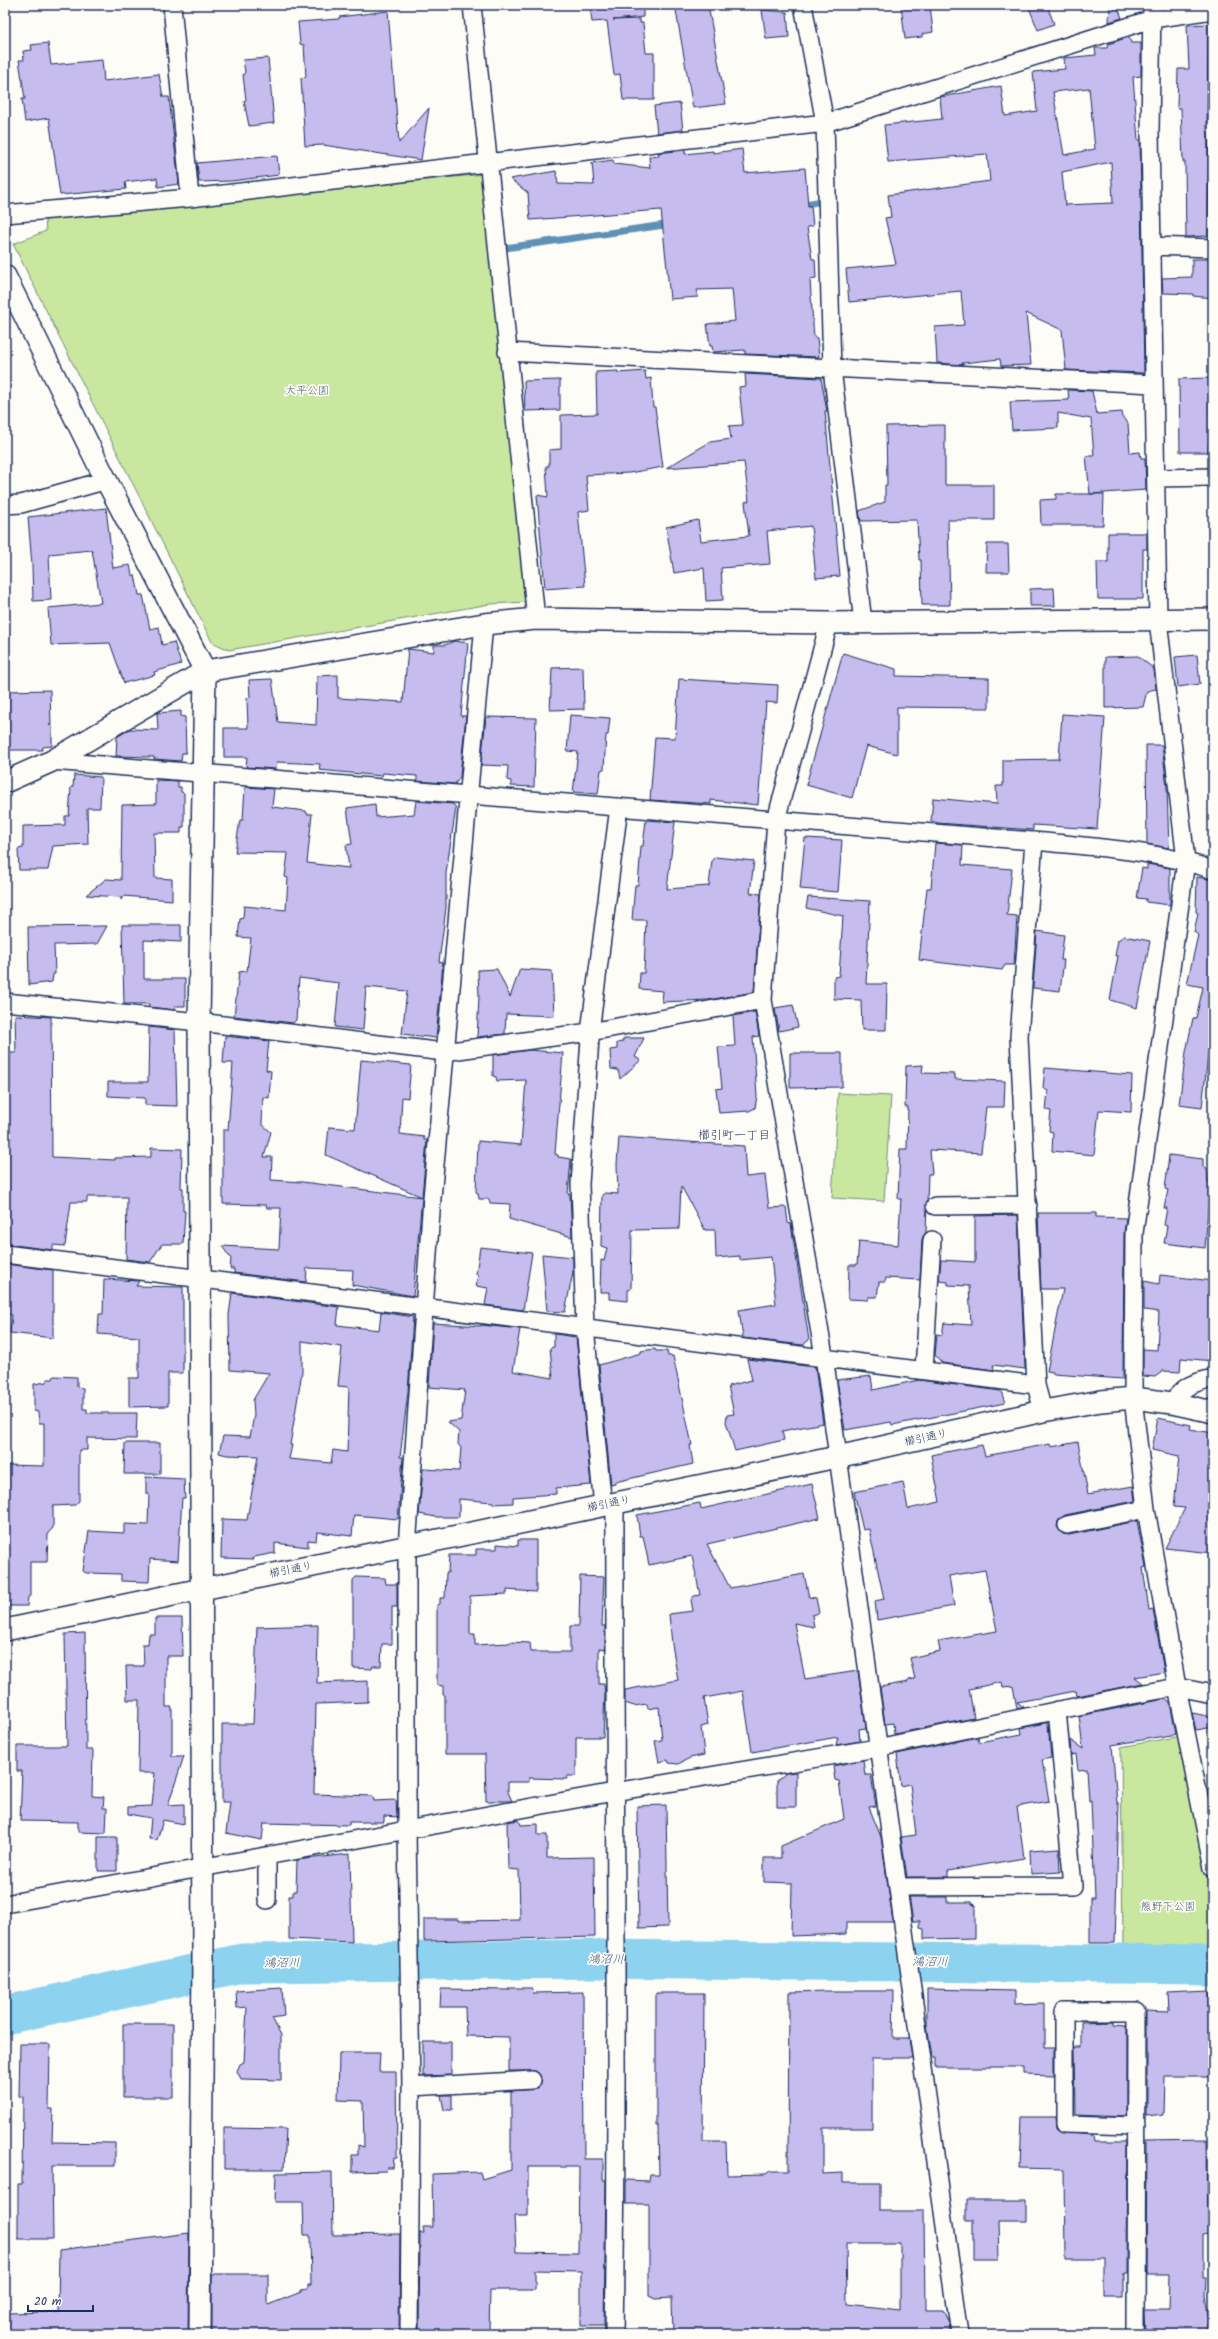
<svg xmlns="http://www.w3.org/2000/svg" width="1218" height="2339" font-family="Kalam,'Klee One',sans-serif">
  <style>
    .green { fill: #c9e79e; stroke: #728b7e }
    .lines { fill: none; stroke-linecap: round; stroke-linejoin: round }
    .stream { stroke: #5f91b5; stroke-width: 7 }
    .river { stroke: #8dd3ef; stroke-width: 39 }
    .building { fill: #c6bced; stroke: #1b2f5e; fill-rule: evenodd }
    .minor-casing { stroke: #1b2f5e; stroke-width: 20 }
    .tertiary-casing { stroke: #1b2f5e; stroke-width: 24 }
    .minor { stroke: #fdfcf7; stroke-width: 17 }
    .tertiary { stroke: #fdfcf7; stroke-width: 21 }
    .labels { text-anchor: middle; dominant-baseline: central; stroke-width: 3.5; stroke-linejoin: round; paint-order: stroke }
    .park-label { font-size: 11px; fill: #465d6e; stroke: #fdfcf7 }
    .street-label { font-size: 11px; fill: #1b2f5e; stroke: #fdfcf7 }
    .neighbourhood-label { font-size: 12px; fill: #1b2f5e; stroke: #fdfcf7 }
    .water-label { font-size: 12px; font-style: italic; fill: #385882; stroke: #fdfcf7 }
  </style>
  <rect width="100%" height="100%" fill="#fdfcf7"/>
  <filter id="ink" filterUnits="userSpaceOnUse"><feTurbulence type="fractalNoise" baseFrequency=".025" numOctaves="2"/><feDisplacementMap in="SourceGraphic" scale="8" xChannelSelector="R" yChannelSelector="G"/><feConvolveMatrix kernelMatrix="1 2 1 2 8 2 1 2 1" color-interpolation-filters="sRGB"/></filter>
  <g filter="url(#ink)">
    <path class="green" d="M484 174 527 602 490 604 229 650 212 642 13 244 46 231 45 220Z
      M838 1093 891 1096 884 1201 832 1198Z
      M1180 1736 1213 1903V1958L1123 1951 1121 1747Z"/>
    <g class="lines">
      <path class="stream" d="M799 205 817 202
        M505 248 671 224"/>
      <path class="river" d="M5 2015 242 1963 597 1959 1213 1965"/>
    </g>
    <path class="building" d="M590 5H643V17L613 20 640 19V23H643L646 53H654V100H623L620 74 614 75 607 21 592 22Z
      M675 5H708L726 104 693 108Z
      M901 5H930L933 32 922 34V37L905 39Z
      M1028 5H1047L1054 24 1038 30Z
      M1110 5H1117L1122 18 1109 22Z
      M762 10 787 12 789 37 766 39Z
      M388 11 399 143 429 108 421 160 323 145 305 146 301 78 306 77 304 45 300 44 298 22 339 19V17Z
      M1208 24 1207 131H1208L1209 159 1208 236 1186 237 1185 162H1183L1181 108H1177L1178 69H1189L1187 25Z
      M1129 37 1131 43H1141V76L1133 77 1138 140H1140L1144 373 1066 370 1062 330 1026 313 1031 365 1001 366 1000 359 962 363 963 365 937 363 935 327 964 325 961 291 849 302 846 269 896 264 885 218 891 217 888 195 990 181 987 154 888 162 884 125 942 119 940 97 1001 86 1005 116 1037 111 1033 72 1065 69 1064 58 1096 55 1095 48H1107L1108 44ZM1089 88 1095 149 1064 155 1053 92ZM1111 162 1113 203 1065 205 1062 172Z
      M48 43 51 65 102 60 104 81 159 74 163 97H169L179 184 158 187 157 178 125 182 126 189 60 195 49 118 25 122 22 99H25L19 60H24L23 51 32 50 31 45Z
      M268 58 274 123 249 126 244 101 246 100 243 75 245 72 243 60Z
      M680 103 683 130 657 133 654 106Z
      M742 149 745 173 805 168 808 206H811L813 226 807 227 812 259H815L816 278 810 279 812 311 814 337 817 338 819 357 745 354V350L713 352 712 346H710L707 324 735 321 732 289 697 290 698 297 670 299 661 210 530 220 528 193 510 179 556 171 558 184 594 185 592 163 613 160 614 164 650 168 649 157 659 156 658 153 685 150V154L713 151V153Z
      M277 156 279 175 231 181 199 182 197 163Z
      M1192 259H1213V298L1193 296V294L1163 293 1162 278 1192 277Z
      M618 371V373L645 371 646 379 651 378 653 407H655L663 467 629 473 586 475 589 510 578 512 585 586 545 589 537 495 548 497 546 466H549V450L561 449V415L597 414 596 372Z
      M745 374 821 378 827 411H825L840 576 816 578 811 526 767 531 770 564 721 568 723 600 706 601 704 568 674 573 666 527 698 520 701 541 749 536 745 502 749 501 744 462 666 468 710 442 731 439 729 426 743 425 739 387 746 386Z
      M1209 378 1211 441 1209 442 1208 452H1180L1179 379Z
      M560 380V410L525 411 524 381Z
      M1068 390 1092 391 1097 414 1122 412 1123 418 1128 423 1130 453 1140 452 1141 458H1145L1146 490 1090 494 1086 456H1094L1091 419 1058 413V428L1012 430 1010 402 1069 400Z
      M945 425V485H994V520H948L950 605H922L921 560H919L917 520 861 521 859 511 885 502V485H887L886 426Z
      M1056 494H1104L1103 525H1041L1040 500 1056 499Z
      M106 508 113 568 130 565 132 575H135L139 595H143L150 629 159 627 162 645 174 642 181 664 154 672 155 675 124 683 110 643 51 645 48 608 101 603 92 550 49 554 51 600 33 601 32 565 28 517Z
      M1108 533H1147V549H1143V599H1098L1097 562H1108Z
      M987 544H1008L1009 572H986Z
      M1054 588 1055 606H1030V589Z
      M454 641 468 643 461 716H466L461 765 460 777 455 784 417 781V776L383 773 382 776 319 770 320 764 277 762 276 769 246 767 247 757H224V728H248L247 698 250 697 249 680 272 679 278 722 316 725 317 676 338 675V698L403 702 408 649 434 652V645H445Z
      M843 653 896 669V676L989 678V708L897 707V754L866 746 852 798 806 785Z
      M1197 655 1200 684 1178 687 1175 657Z
      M1138 656 1154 669 1156 689 1147 691 1143 707 1105 708V657Z
      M583 667 584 709 550 710 552 668Z
      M679 679 778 685 777 703 766 702 758 805 711 800V804L650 800 655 737 675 738Z
      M50 690 51 725H49L52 726V746L43 747 42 750H5V691Z
      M181 711V716L185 717 186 753H182L181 761 154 759V757L116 756 117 737 130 729 158 730 157 713Z
      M1062 714 1105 717 1097 829 1033 825V830L938 823 931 821 933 798 997 804 996 786H1003V760L1059 759Z
      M570 715 610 718 608 735H606L604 769 601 770 598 794 573 792 578 752 567 751Z
      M486 717 536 718 534 787 511 786V781L507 780 508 766 481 765Z
      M1146 745H1162L1167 788 1169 848 1147 844Z
      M74 775 101 777 100 808H87L88 844 53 846 48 870H19L18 849 23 848V826L65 825V816H69L71 787H73Z
      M156 780 178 781V787H181V792L184 793V827H181V833H154L155 878 172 879V900L123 896 121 900V897L86 895 106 879 121 880 122 805 156 804Z
      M245 787 274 789 272 807 306 811 307 814H312L307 863 349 868 346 845 352 844 347 808 375 804 376 817 414 814 416 801 453 804 456 808 446 873V908L439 962 443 963 436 1038 402 1034 407 991 366 987 363 1030 335 1027 339 983 299 978 296 1020 293 1023 234 1016 239 972 247 971 251 938 238 937 240 919 243 918 244 906 286 910 288 878 285 877 288 853 235 852 240 820H243Z
      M646 820 675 822 667 889 709 886 712 860 715 857 754 861 750 893 761 894 754 992 708 1000 662 1002 663 991 639 989 640 973H644L646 920H632L635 885H638L641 846H643Z
      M805 838 842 840 838 892 800 889Z
      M935 843 963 845 962 865 1012 869 1007 915 1017 916 1014 965H1005L1002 970 919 960 927 888H931Z
      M1147 864 1170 868V905L1146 902V899L1137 898 1142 868 1147 869Z
      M1197 877 1213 880V1048L1209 1047 1202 1107 1179 1104 1186 1052 1193 1018H1196L1203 987 1187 984 1198 935 1194 932 1198 913 1196 912Z
      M808 897 870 901 866 984H887L886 1030H862L861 1000 834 999V977L839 976 843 916 806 908Z
      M122 925H181V942L144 940V979H185V1006H175V1010L149 1007V1004H124Z
      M107 926 97 944 54 945 55 974H53L52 982 29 985 28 927Z
      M1037 931 1064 935 1061 960H1064L1060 991 1033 988Z
      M1124 936 1150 941 1137 1008 1110 1000 1118 956H1115L1118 940Z
      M497 969 510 997 520 969 552 971 554 1016 506 1014 505 1034 477 1037 479 997 478 970Z
      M793 1005 798 1027 779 1031 775 1008Z
      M755 1012 759 1036 753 1037 757 1096 755 1108 749 1111 719 1113 716 1089 722 1088 718 1047 735 1046 733 1016Z
      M15 1015 51 1017 52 1157 115 1160V1158L151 1157V1148L182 1149 181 1188H183V1211H185L183 1244H162L150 1262 126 1259 127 1197H87V1202H71L65 1246 53 1245V1250L7 1244 8 1239H5V1089H10V1053H16Z
      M149 1027 175 1030 177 1106 145 1105V1098L108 1096V1082H148Z
      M225 1036 269 1041 266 1070 271 1071 269 1098 263 1097 262 1124 271 1132 264 1157H272L271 1180 302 1182 422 1197 413 1296 352 1285 353 1270 307 1268 306 1282 234 1273V1269H230L231 1259 222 1246 279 1249 281 1208H267L266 1205 223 1204V1130H228L233 1063H223Z
      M624 1038H644L635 1057 641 1060 620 1079 618 1070 611 1069 610 1050 617 1049V1043L622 1042Z
      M530 1050 563 1053 555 1154 558 1155V1157L571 1159 568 1194H570L572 1237 509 1219 510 1204 490 1203 489 1199H479L478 1193 476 1192 478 1141 521 1145 526 1080 497 1081 496 1077 493 1076V1055Z
      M790 1053H842V1087L790 1088Z
      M361 1060 411 1065 408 1098 402 1097 400 1134 424 1137V1140H427L422 1197 326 1155 329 1127 355 1129Z
      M923 1065 922 1073 955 1074V1079L1005 1081 1004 1107H986L981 1153 930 1150 932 1174H928L926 1233 922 1239 920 1280 886 1278 885 1282H879L877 1297H868V1300L848 1299 849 1265H857L859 1241 898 1245 901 1199H898L900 1149H907L908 1107H905L906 1066Z
      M1045 1068 1132 1075 1131 1112 1099 1110 1094 1155 1052 1151 1053 1132 1049 1131 1051 1111 1046 1110 1048 1091 1043 1088Z
      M619 1137 744 1146 746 1177 765 1175 769 1208 786 1207 788 1223 791 1224 809 1340 803 1345 743 1338 739 1310 776 1304 771 1257 740 1260V1256L716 1258 715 1230H705L681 1186 679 1229 632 1230 631 1289 628 1290V1301L609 1299V1292H600L601 1260 604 1261 607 1248 601 1246 602 1195 605 1193 618 1194 617 1164Z
      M1169 1155 1203 1159V1167L1207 1168 1208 1182 1213 1183 1209 1198 1205 1248 1164 1243 1167 1226 1164 1225 1167 1208H1164L1168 1190 1165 1189Z
      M1038 1213H1096V1217L1126 1218 1124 1233 1123 1379 1053 1374V1372L1047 1371 1063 1289H1041Z
      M1018 1215 1025 1369 993 1365 994 1370 942 1363 935 1355 937 1334 942 1335 944 1323 971 1325 969 1286 948 1285V1282L939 1281 941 1260 975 1262V1216Z
      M480 1247 532 1253 523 1310 485 1305 488 1288 476 1286 478 1275 476 1274Z
      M542 1254 573 1257V1272L565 1312 547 1311Z
      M5 1264 53 1270V1338L10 1333 12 1315 5 1314Z
      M1160 1275 1213 1281V1361L1181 1358 1180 1372 1163 1371 1155 1377 1143 1376V1349L1157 1350 1159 1312 1144 1310V1281L1159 1284Z
      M104 1279 139 1281 136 1286 183 1287V1373H168V1406L129 1407V1378H139V1337L98 1334 99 1314H103Z
      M232 1293 339 1307 337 1325 379 1330 381 1312 413 1317 408 1392 400 1457H403L398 1519 354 1515 352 1536 317 1532 316 1541 308 1540V1547L275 1543V1553L254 1557V1559L221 1558 222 1519 247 1520 258 1456 227 1455 219 1453 223 1436 250 1437 254 1415 253 1400 269 1373 230 1370 229 1315ZM302 1341 342 1347 338 1386 349 1387 347 1452 333 1450 331 1463 289 1459 292 1445H290L302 1372Z
      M433 1323 481 1326V1325L520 1329 513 1371 553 1378 550 1348 554 1347V1334L576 1337 591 1485 556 1488V1494L513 1497V1503L494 1504 493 1502 459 1499V1517H436L419 1514 423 1469 459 1471 461 1448 458 1444 459 1432 448 1422 461 1420 465 1390 429 1387Z
      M655 1349 656 1351H667L668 1356H673L692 1445H690L693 1464 615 1482V1484L611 1485 599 1365 641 1353V1351Z
      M747 1359 815 1367 823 1423 782 1431 784 1440 735 1451 726 1422 727 1415 734 1414 728 1386 752 1380Z
      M54 1376 77 1377V1387L83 1388V1409H87V1413H137L136 1439 87 1438V1450H79V1501L75 1505 53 1506V1528L48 1533 47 1562H30V1596L28 1597 27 1606H5V1583H10L5 1545V1465L44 1466V1423H39L38 1412 34 1411V1384L46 1382 47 1379H53Z
      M871 1376 873 1390 919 1380 1001 1391 1005 1403 892 1425 891 1422 845 1430 837 1380Z
      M1158 1418 1191 1425 1190 1429 1213 1433V1553L1165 1548 1185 1508 1174 1507 1179 1456 1152 1450Z
      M1078 1442 1088 1494 1133 1486 1135 1501 1065 1515 1058 1521 1057 1527 1063 1534 1069 1535 1137 1521 1146 1567 1143 1568 1149 1610 1153 1609 1164 1672 1135 1677 1143 1683 1077 1696 1076 1691 1017 1702 1024 1707 1017 1709 1013 1686 1003 1687 1002 1682 969 1689 974 1718 894 1734 893 1723 885 1724 880 1687 908 1682 909 1680 915 1679 910 1658 940 1651 938 1641 997 1631 985 1570 949 1576 954 1606 877 1620 875 1601 884 1599 869 1529 863 1530 854 1492 903 1482 908 1509 940 1502 931 1455 982 1445 985 1456 1050 1444 1051 1447Z
      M125 1443H160V1474H124Z
      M146 1477 184 1479 185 1498H182L178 1561 150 1559 149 1582 121 1581V1574L86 1573 83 1571 89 1531 124 1533V1524L148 1525 149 1494H146Z
      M812 1484 820 1518 707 1544 730 1588 804 1574 809 1597 816 1598 819 1613 812 1615 814 1627 794 1623 805 1679 858 1671 866 1728 859 1729 860 1741 836 1745 838 1737 752 1752 743 1691 704 1698 708 1725 701 1727 704 1755 690 1758 678 1764 669 1763 668 1760 659 1762 655 1741 662 1740 659 1707 648 1709 647 1704 634 1706 625 1703V1690L678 1680 672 1644 669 1614 693 1611 691 1600 694 1596 700 1595 692 1556 649 1565 643 1536H640L637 1515 700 1503 701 1509Z
      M518 1540H536V1592L507 1590V1594L470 1596V1634H475V1645L509 1643 510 1642 530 1643 531 1652H570V1626H579L580 1576 604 1577 602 1626H605V1649L599 1648V1684H604L605 1694 603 1737H576V1776H567V1779L529 1778V1782H508V1792L512 1801H486L485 1754H445V1695H443V1686L437 1685V1605L440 1604V1598H445L446 1573H448L449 1555H476V1549H497V1544L518 1546Z
      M356 1577 385 1578 386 1584H397V1607H392V1644H382L381 1666H373L372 1669 353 1668V1580Z
      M155 1618H182L183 1656H166V1707H172V1756H184L168 1805 184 1804V1824L163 1820 157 1840 149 1839 151 1818 128 1814V1807L152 1806 155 1773H138L139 1700H127L126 1666H144L143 1644H148L149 1634H155Z
      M318 1625 317 1683 368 1681V1702L316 1704 314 1794 373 1796 374 1801 396 1800 397 1817 384 1816V1822H349V1825L264 1823 262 1840 226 1833 230 1802H222V1724H253L257 1627Z
      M85 1633 86 1750H93L92 1796 104 1797 103 1808H107L106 1833 78 1832V1822L20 1821 22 1771H17V1746H67L65 1634Z
      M1165 1699 1170 1703 1176 1734 1112 1745 1117 1803H1119L1115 1943H1090V1898H1095L1091 1800 1089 1801 1087 1769 1078 1770 1076 1754 1071 1755 1070 1740 1083 1749 1079 1716Z
      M1192 1713 1213 1717V1727L1196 1730Z
      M1046 1723 1048 1724 1051 1758 1042 1760 1049 1801 1017 1807 1024 1858 948 1871V1877H907L901 1837 916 1835 910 1784 901 1786 897 1754 978 1737 979 1742 1022 1734 1021 1728Z
      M863 1760 865 1775H871L876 1806 869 1807 881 1837 893 1922H846V1934L791 1936 792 1883 764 1882V1858H781V1846L844 1819 839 1781 835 1780 833 1766Z
      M796 1772V1807H777V1781L786 1773Z
      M666 1805 668 1927 639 1928 637 1806Z
      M519 1820 521 1825 538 1824V1835H547V1858L594 1857 595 1937 424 1941V1919H458V1921L520 1920 519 1870 508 1869 507 1822Z
      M98 1837H117V1871H98Z
      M1059 1848 1060 1872 1031 1874 1030 1850Z
      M350 1854 352 1942 289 1939V1896H293V1891H296L297 1860Z
      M909 1897H947V1902H971L972 1904 975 1905V1938L924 1939V1929L920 1928V1921H913Z
      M282 1988 284 2016 272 2018 281 2035V2080L241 2079 237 2071 240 2064 244 2062 247 2007 237 2008 236 1991Z
      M509 1988H532L533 1993 583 1992 584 2159H603V2180H606L604 2326H581V2271L535 2270V2290H490L489 2332 419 2334 420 2233H424L423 2227H433L432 2174 480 2172 482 2179 511 2170V2091L537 2089 542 2080 536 2071H509V2037L466 2036 465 2007H440L441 1989 509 1990ZM528 2167H579L578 2253 516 2252 514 2216H528Z
      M927 1989 1015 1991V2004L1044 2003V2047H1054V2075L1024 2074V2067H935V2058H932L927 2024Z
      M1208 1990 1210 2024H1213V2076H1164L1163 2114 1147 2116V2009L1168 2010 1167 1992Z
      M830 1991H894L893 2038H909L912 2058H872V2128H823V2174L843 2173V2183H880V2211H924L925 2310H943L948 2321 949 2334H673L672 2298 655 2299 649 2296V2204H626V2180L649 2181 650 2175H659L658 2126H656V1993H704L703 2141H726L727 2175 766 2174 770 2171H788L789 1992ZM846 2243H900V2310L847 2304Z
      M1114 2021V2024L1127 2025V2116L1075 2114 1074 2046H1081V2022Z
      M123 2024H173V2097H123Z
      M423 2042H451V2075L423 2076Z
      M20 2044H50L49 2109H53L52 2142 115 2143V2166H52L53 2239H18V2184H22L23 2097 19 2096Z
      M339 2053H380L379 2072H396L397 2158H394L393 2168H387L386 2171 352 2172V2155H358V2145L364 2147 363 2101 338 2100Z
      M441 2095H452V2110H444Z
      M1022 2117H1054L1055 2129 1059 2132 1093 2135 1094 2141H1127L1126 2274H1123V2296H1105V2258H1065L1064 2169 1020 2168Z
      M224 2128 286 2129 284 2169H224Z
      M1207 2140 1208 2209H1211V2232L1203 2233V2278H1206L1205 2294 1209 2320 1207 2334H1147L1146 2309H1168L1169 2275H1146L1147 2141Z
      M332 2172 333 2235 400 2234 399 2334H375V2331H332V2334H212V2274H268V2305L301 2292V2290L308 2289V2285H311L310 2235H304L303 2202H275L276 2173Z
      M966 2200H1027V2221H998L999 2260H973V2221H966Z
      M189 2233 188 2334H5V2313L58 2312 59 2250Z"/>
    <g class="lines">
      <g class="minor-casing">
        <path id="minor" d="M172 5 190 198
          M472 5 536 619
          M803 5 825 123 832 369 863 622
          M1152 5 1150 131 1158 620 1186 861 1134 1233 1133 1398 1146 1509 1177 1687 1213 1868
          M5 214 190 198 825 123 1152 19 1213 10
          M1152 246 1213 248
          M507 352 1154 384
          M1156 478 1213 477
          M5 505 21 504 107 480
          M829 623 776 820 763 1000 824 1356 960 2334
          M52 761 1045 842C1102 848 1159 851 1213 870
          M1034 841 1019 1037 1036 1385 1043 1411
          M5 1002 199 1022 444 1052 590 1032 763 1000
          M935 1206 1028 1205
          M5 1254 1036 1385
          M924 1370 932 1240
          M1172 1403C1184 1385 1193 1383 1213 1378
          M603 1506 585 1328 580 1184 591 1024 619 807
          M1067 1525 1146 1509
          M267 1856V1900
          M898 1887 1073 1886 1057 1710
          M5 1904 614 1792 877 1748 1122 1697 1177 1687 1213 1694
          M411 2087 532 2080
          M409 2334 411 2087 407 1831V1547L432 1198 484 624
          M614 2334C619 2057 614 1780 615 1503
          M1136 2334 1137 2011H1064V2124L1137 2126"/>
      </g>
      <g class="tertiary-casing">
        <path id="tertiary" d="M5 276 100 468 205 671 199 1022 203 1955 200 2334
          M5 782 52 761 205 671 484 624 536 619 829 623 1213 619
          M5 1630 837 1457 1043 1411 1101 1401 1133 1398 1172 1403 1213 1412"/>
      </g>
      <use href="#minor" class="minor"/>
      <use href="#tertiary" class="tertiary"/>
    </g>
  </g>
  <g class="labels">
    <g class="park-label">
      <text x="307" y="391">大平公園</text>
      <text x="1168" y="1907">熊野下公園</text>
    </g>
    <g class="street-label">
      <text transform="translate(926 1438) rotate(-13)">櫛引通り</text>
      <text transform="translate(609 1504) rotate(-12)">櫛引通り</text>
      <text transform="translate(291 1570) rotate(-11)">櫛引通り</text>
    </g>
    <g class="neighbourhood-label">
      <text x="734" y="1135">櫛引町一丁目</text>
    </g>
    <g class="water-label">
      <text x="606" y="1959">鴻沼川</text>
      <text transform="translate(930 1962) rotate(1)">鴻沼川</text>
      <text transform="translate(282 1963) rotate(-1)">鴻沼川</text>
    </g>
  </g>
  <rect width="1218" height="2339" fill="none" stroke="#fdfcf7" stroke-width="20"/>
  <rect x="10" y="10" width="1198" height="2319" fill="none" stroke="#1b2f5e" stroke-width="1.5" filter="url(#ink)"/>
  <path d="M28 2305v6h65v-6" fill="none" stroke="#1b2f5e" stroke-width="2"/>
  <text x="34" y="2305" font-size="12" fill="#1b2f5e" stroke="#fdfcf7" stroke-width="3" paint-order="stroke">20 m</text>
</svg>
